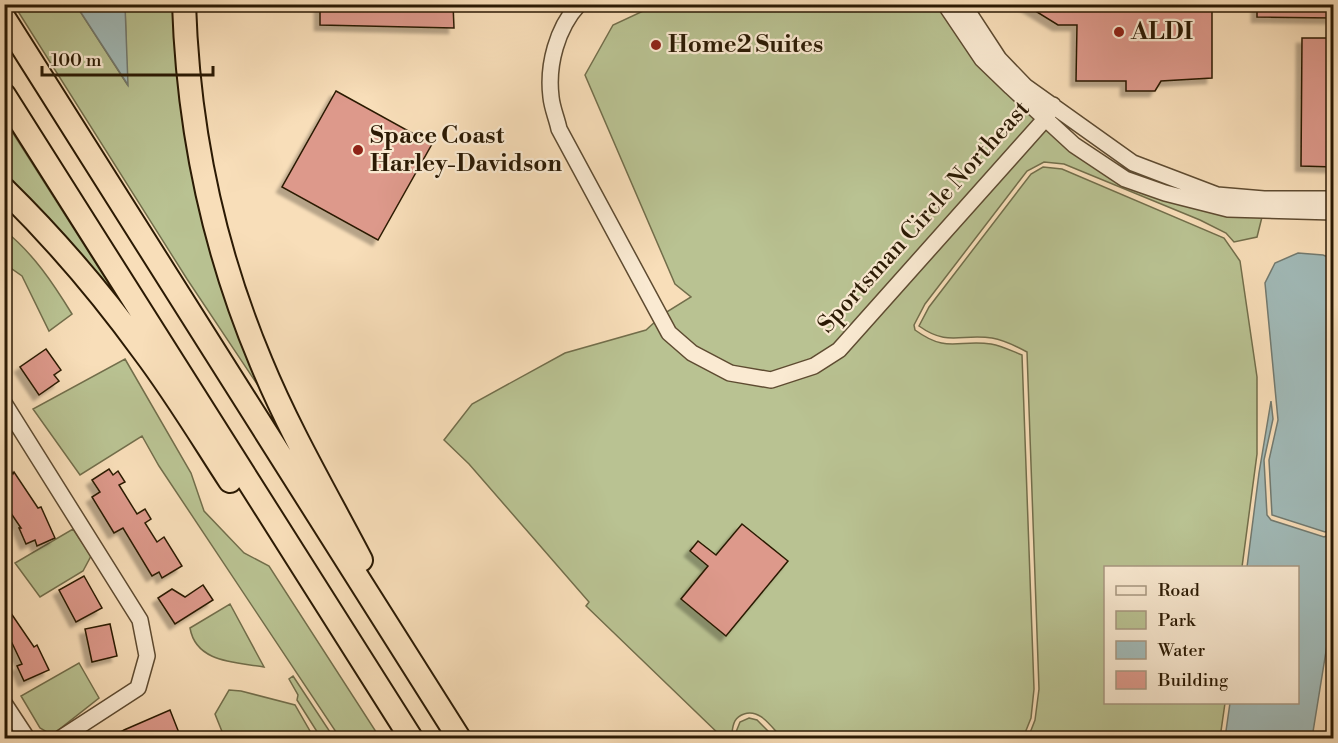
<svg xmlns="http://www.w3.org/2000/svg" width="1338" height="743" font-family="'Libre Bodoni',serif">
  <style>
    .green { fill: #b9c292; stroke: #726e4b; stroke-width: 1.5 }
    .water { fill: #a1bab8; stroke: #727a70; stroke-width: 1.5 }
    .building { fill: #dd998b; stroke: #2b1a04; stroke-width: 1.5; filter: url(#shadow) }
    .lines { fill: none; stroke-linecap: round; stroke-linejoin: round }
    .minor-casing { stroke: #5e4b31; stroke-width: 18 }
    .highway-casing { stroke: #2b1a04; stroke-width: 26 }
    .minor { stroke: #faead2; stroke-width: 15 }
    .highway { stroke: #f8deb9; stroke-width: 22 }
    .poi-dot { fill: #8f2418; stroke: #faead2; stroke-width: 2 }
    .labels { text-anchor: middle; dominant-baseline: central; stroke-width: 4.5; stroke-linejoin: round; paint-order: stroke }
    .poi-label { font-size: 24px; font-weight: bold; fill: #2b1a04; stroke: #faead2; text-anchor: start }
    .street-label { font-size: 24px; fill: #2b1a04; stroke: #faead2 }
  </style>
  <defs>
    <filter id="shadow"><feDropShadow dx="-5.5" dy="5.5" stdDeviation="1.5" flood-color="#0004"/></filter>
  </defs>
  <rect width="100%" height="100%" fill="#f8deb9"/>
  <filter id="stains"><feTurbulence type="fractalNoise" baseFrequency=".00333" numOctaves="4"/><feColorMatrix values="0 0 0 0 .2 0 0 0 0 .09 0 0 0 0 .02 0 0 0 .5 -.17"/></filter>
  <radialGradient id="worn" r=".72"><stop offset=".6" stop-color="#630" stop-opacity="0"/><stop offset="1" stop-color="#630" stop-opacity=".3"/></radialGradient>
  <path class="green" d="M14 5H76L127 84 125 5H179L183 73 277 414 187 279Z
    M656 5H938L1038 119 835 344C816 357 795 369 773 373 767 374 760 372 755 371 718 364 684 347 665 313L691 297 675 284 585 75 613 25Z
    M4 119 123 306 5 179Z
    M1047 128 1123 185 1262 217 1257 237 1234 242 1226 233 1200 220 1064 164 1044 162 1027 171 925 304 914 325 915 330C948 354 958 339 991 344 1002 346 1012 351 1022 355L1034 689 1031 718 1023 738H782C772 728 760 708 744 714 735 717 733 723 732 733L736 738H723L586 606 589 602 469 464 444 440 472 404 565 353 646 330 656 321 729 379 816 372Z
    M1043 167 1062 169 1224 238 1240 261 1257 377V454L1242 567 1106 568V702L1225 703 1220 738H1028L1035 720 1039 689 1027 352C1016 346 1004 340 992 338 962 333 948 347 919 326L929 307 1031 174Z
    M4 230C33 253 53 283 72 314L49 331 22 276 5 264Z
    M125 359 191 473 204 511 244 553 269 566 380 738H340L159 466 142 436 80 475 33 409Z
    M73 529 91 556 83 571 40 597 15 563Z
    M230 604 264 667C236 662 196 663 190 628Z
    M79 663 99 698 52 735 40 728 21 696Z
    M293 676 334 738H321L297 700 298 695 289 679Z
    M229 690 241 691 295 705 314 738H216L223 734 215 714Z
    M749 718 757 720 775 738H743L736 732 740 722Z"/>
  <path class="water" d="M76 5H125L128 85Z
    M1298 253 1323 255 1333 259 1334 527 1325 532 1272 515 1269 460 1278 420 1265 283 1275 263Z
    M1271 401 1273 419 1264 460 1267 515 1271 520 1324 537 1333 533V608L1312 738H1225L1230 703 1298 702V568L1247 567 1259 473Z"/>
  <path class="building" d="M320 4H453L454 28 320 25Z
    M1024 4H1212V78L1161 81 1155 91H1126V81H1076L1077 25H1058Z
    M1257 4H1334V18L1257 17Z
    M1302 38H1334V167L1301 166Z
    M336 91 432 144 378 240 282 187Z
    M46 349 61 370 54 375 59 381 39 395 20 367Z
    M4 458 13 474 14 472 38 508 41 507 55 538 37 546 35 540 26 544 19 528H21L4 503Z
    M109 469 113 475 118 471 125 482 119 485 137 514 145 509 151 519 145 523 157 542 164 537 182 566 162 578 159 572 152 576 123 528 114 533 92 497 100 492 92 480Z
    M742 524 788 561 726 636 681 599 708 566 690 551 698 541 716 555Z
    M84 576 102 608 76 622 59 590Z
    M203 585 213 600 175 624 158 598 172 589 185 597Z
    M4 603 34 647 37 645 49 670 24 681 17 666 22 664 12 643 9 645 4 638Z
    M110 624 117 656 92 662 85 629Z
    M170 710 181 738H111L124 730Z"/>
  <g class="lines">
    <g class="minor-casing">
      <path id="minor" d="M579 4C557 28 547 65 551 97 552 108 557 119 559 129L669 333 692 353 730 373 771 380 814 366 839 350 1046 118 1053 105
        M945 4 982 59 1011 87 1074 145 1125 179 1165 193 1228 209 1334 212
        M963 4 999 59 1025 86 1133 163 1217 195 1264 199H1334
        M4 403 140 620 147 656 138 688 61 738
        M4 703 27 738"/>
    </g>
    <g class="highway-casing">
      <path id="highway" d="M184 4C188 127 213 248 261 362 289 430 327 495 361 560
        M4 18 459 738
        M4 95 411 738
        M4 189C55 239 102 294 144 352 175 393 202 438 230 481"/>
    </g>
    <use href="#minor" class="minor"/>
    <use href="#highway" class="highway"/>
  </g>
  <g class="poi-dot">
    <circle cx="1119" cy="32" r="6"/>
    <circle cx="656" cy="45" r="6"/>
    <circle cx="358" cy="150" r="6"/>
  </g>
  <g class="labels">
    <g class="poi-label">
      <text x="1131" y="32">ALDI</text>
      <text x="668" y="45">Home2 Suites</text>
      <text x="370" y="136">Space Coast<tspan x="370" dy="28">Harley-Davidson</tspan></text>
    </g>
    <g class="street-label">
      <text transform="translate(924 217) rotate(-48)">Sportsman Circle Northeast</text>
    </g>
  </g>
  <rect width="1338" height="743" fill="none" stroke="#f8deb9" stroke-width="24"/>
  <rect x="6" y="6" width="1326" height="731" fill="none" stroke="#2b1a04" stroke-width="3"/>
  <rect x="12" y="12" width="1314" height="719" fill="none" stroke="#2b1a04" stroke-width="1.5"/>
  <rect x="1104" y="566" width="195" height="138" fill="#faead2" stroke="#a79780" stroke-width="1.5"/>
  <rect x="1116" y="586" width="30" height="9" fill="#faead2" stroke="#a79780" stroke-width="1.5"/>
  <text x="1158" y="596" font-size="18" fill="#2b1a04">Road</text>
  <rect x="1116" y="611" width="30" height="18" fill="#b9c292" stroke="#a79780" stroke-width="1.5"/>
  <text x="1158" y="626" font-size="18" fill="#2b1a04">Park</text>
  <rect x="1116" y="641" width="30" height="18" fill="#a1bab8" stroke="#a79780" stroke-width="1.5"/>
  <text x="1158" y="656" font-size="18" fill="#2b1a04">Water</text>
  <rect x="1116" y="671" width="30" height="18" fill="#dd998b" stroke="#a79780" stroke-width="1.5"/>
  <text x="1158" y="686" font-size="18" fill="#2b1a04">Building</text>
  <path d="M42 66v9h171v-9" fill="none" stroke="#2b1a04" stroke-width="3"/>
  <text x="51" y="66" font-size="18" fill="#2b1a04" stroke="#faead2" stroke-width="4.5" paint-order="stroke">100 m</text>
  <rect width="100%" height="100%" filter="url(#stains)"/>
  <rect width="100%" height="100%" fill="url(#worn)"/>
</svg>
